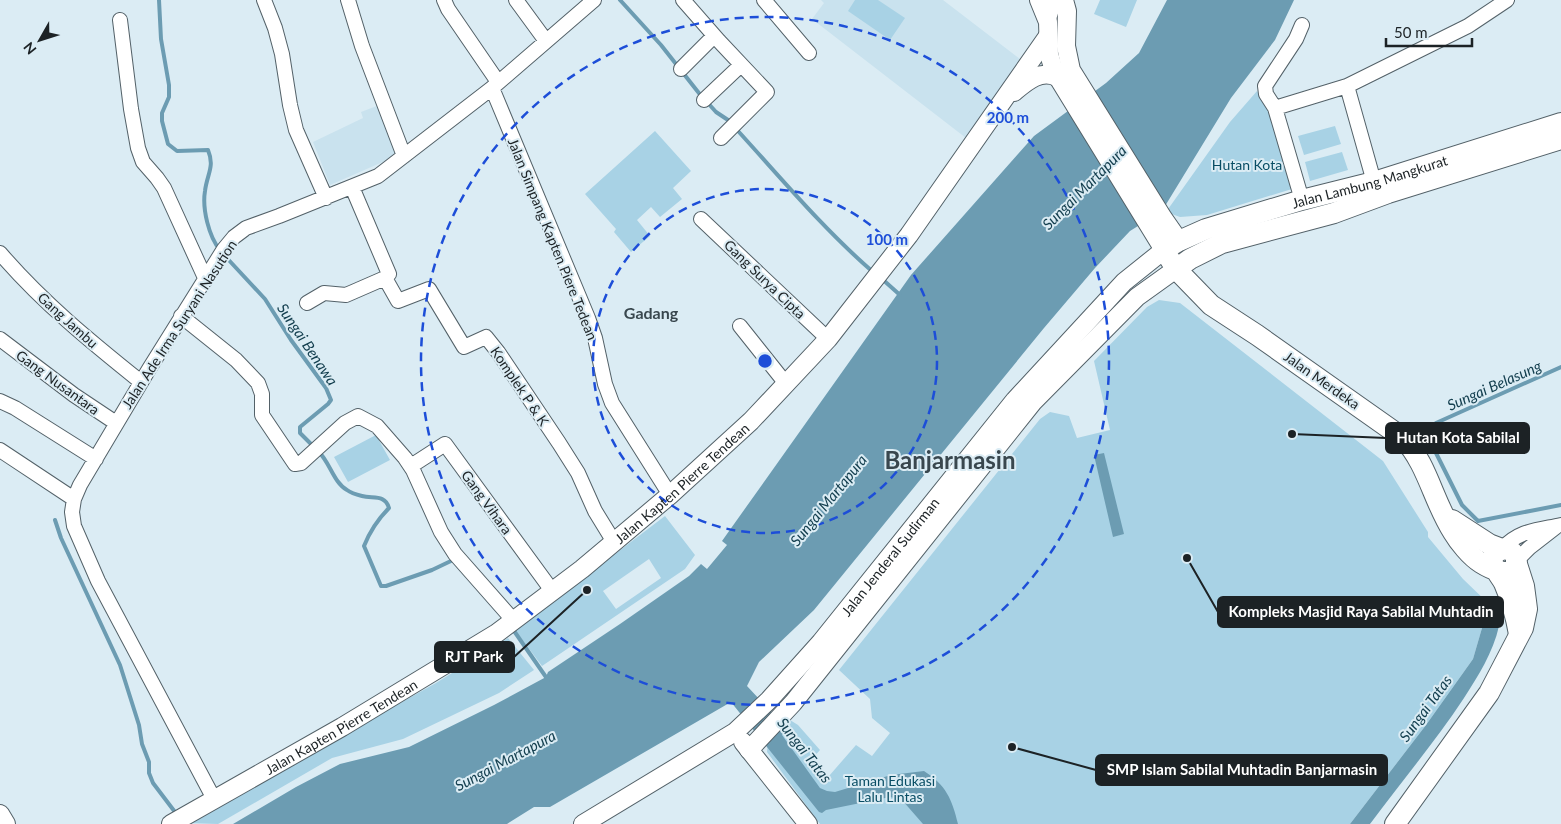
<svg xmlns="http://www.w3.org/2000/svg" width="1561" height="824" font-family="Lato,sans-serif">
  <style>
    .built { fill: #c9e2ee }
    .green { fill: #a8d2e5; fill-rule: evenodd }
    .water { fill: #6c9cb2 }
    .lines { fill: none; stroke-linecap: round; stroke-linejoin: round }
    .stream { stroke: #6c9cb2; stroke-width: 4 }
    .minor-casing { stroke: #536168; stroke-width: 16 }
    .major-casing { stroke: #536168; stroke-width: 20 }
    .highway-casing { stroke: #536168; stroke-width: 22 }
    .minor { stroke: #fff; stroke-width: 14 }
    .major { stroke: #fff; stroke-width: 18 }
    .highway { stroke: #fff; stroke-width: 20 }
    .ring { fill: none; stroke: #1d4ed8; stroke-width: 2.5; stroke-dasharray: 9 6 }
    .labels { text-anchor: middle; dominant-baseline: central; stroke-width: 4; stroke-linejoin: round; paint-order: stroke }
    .park-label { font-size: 14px; fill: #084d64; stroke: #dbecf4 }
    .street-label { font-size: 14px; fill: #1c2225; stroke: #dbecf4 }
    .water-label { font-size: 15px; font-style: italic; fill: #154050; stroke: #dbecf4 }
    .quarter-label { font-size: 16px; font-weight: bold; fill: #39474e; stroke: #dbecf4 }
    .town-label { font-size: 24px; font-weight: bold; fill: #39474e; stroke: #dbecf4 }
    .centre { fill: #1d4ed8; stroke: #dbecf4; stroke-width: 2.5 }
    .ring-label { font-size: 15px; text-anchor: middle; font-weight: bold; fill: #1d4ed8; stroke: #dbecf4; stroke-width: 4; stroke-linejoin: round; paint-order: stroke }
    .leader { fill: none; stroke: #1c2225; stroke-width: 2 }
    .callout-dot { fill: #1c2225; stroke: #dbecf4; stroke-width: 2 }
    .callout { fill: #1c2225; stroke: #1c2225; stroke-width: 2 }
    .callout-label { font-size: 15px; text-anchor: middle; font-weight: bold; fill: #fff }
  </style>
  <rect width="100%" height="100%" fill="#dbecf4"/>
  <path class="built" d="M821 0H943L1024 62 966 138 812 19 824 3Z
    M382 104 401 154 330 185 313 142 363 118 361 112Z"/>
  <path class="green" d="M855 0H878L905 18 890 40 848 11Z
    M1100 0H1137L1126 27 1094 14Z
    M1257 91 1270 112 1292 189 1207 215 1180 217 1166 212 1230 122Z
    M1335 126 1341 144 1304 155 1298 136Z
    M655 131 691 171 673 188 682 199 660 217 651 207 637 220 650 236 631 252 614 232 616 229 585 194Z
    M1342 152 1348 170 1310 181 1305 162Z
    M1159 300 1180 303 1383 461 1428 532V537L1463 579 1489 604 1473 659 1426 725 1350 824H820L767 752 768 742 790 720 798 725 820 750 812 759 829 776 856 745 872 756 890 733 872 718 870 699 839 670 1040 419 1050 412 1069 416 1077 438 1110 430 1094 361 1147 307Z
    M376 435 390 460 348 482 334 457Z
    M665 516 695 555 685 569 542 666 515 630ZM649 559 661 578 616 609 603 591Z
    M508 638 534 670 499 693 403 739 332 758 218 824 186 823 436 683Z"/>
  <path class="water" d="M1167 0H1294L1275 40 1231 98 1162 211 1130 231 1095 268 1044 328 814 610 759 662 747 686 786 728 782 735 820 788 827 791 835 792 891 775 924 771C946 785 952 799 958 824H923L902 800 890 797 826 810 822 813 819 812 731 702 550 807H534L507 824H233L296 787 340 764 409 747 494 705 546 677 548 672 620 624 689 576 701 564 707 569 727 545 722 541 911 275 1034 136 1106 83 1139 53Z
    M1104 453 1124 534 1113 537 1094 455Z
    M1494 601C1499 609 1501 617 1499 626 1493 653 1478 676 1464 698 1435 742 1401 782 1370 824H1350L1426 725 1473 659 1489 604Z"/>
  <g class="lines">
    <path class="stream" d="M159 0 161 39 169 85V97L162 113V121L168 144 177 151 208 150C215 167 207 174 205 191 202 209 209 237 220 250
      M620 0 661 45 702 97
      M707 102 716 112 728 120C776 172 820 226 873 272
      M225 256 265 299 291 340 326 388 331 400 328 404 300 427V433L314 447
      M881 278 900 295
      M1561 367 1436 423 1428 437 1462 505 1478 521 1561 505
      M319 452C330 463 334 483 347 490 351 493 358 495 362 496 373 499 385 494 389 508 377 520 370 531 364 546L381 586H386L432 570 453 560 455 561
      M55 520 61 538 120 665 139 725 142 744 149 762V773L153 783 178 816
      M512 628 548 680"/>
    <g class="minor-casing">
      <path id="minor" d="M264 0 275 28 282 54 290 105 296 130 326 198
        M348 0 362 46 404 156
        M444 0 448 9 498 82
        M516 0 546 41
        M683 0 719 41 767 92 721 138
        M764 0 809 53
        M120 20 131 109 138 148 143 162 157 178 164 188 206 280
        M1048 22 1055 0
        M1302 25 1296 39 1265 86 1266 94 1275 108 1347 86
        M681 69 714 36
        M492 88 588 318 595 338 605 384 612 403 670 495
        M704 100 741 65
        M1275 108 1302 200
        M1374 182 1347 86 1468 26 1507 0
        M701 219 828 339
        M0 253C42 302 91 342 141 382
        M385 278 398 301 429 289 464 347 486 337 498 352 559 443 578 473 595 511 614 542
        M307 303 324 293 346 295 385 278 389 274 352 187
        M181 316 236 360 258 383 262 394V415L295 464 301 463 345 423 358 416 377 426 405 458 413 470 441 532 455 554 514 621
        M740 326 787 385
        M0 339 74 395 116 423
        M0 401 15 408 96 459
        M0 450 74 499
        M411 466 445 444 553 592
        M1502 549C1519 530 1538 530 1561 525
        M1516 561 1529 548 1556 527
        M214 799 98 581 74 526 72 512 74 499 80 485 149 369 224 249 234 237 246 228 279 216 378 176 492 88 594 0"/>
    </g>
    <g class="major-casing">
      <g id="major">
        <path d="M1064 0 1067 11 1066 46 1071 70 1163 218 1179 241"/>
        <path d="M1014 92C1026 82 1040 69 1057 77"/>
        <path d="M743 742 808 824"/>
        <path d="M749 750 793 703 1033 402 1137 297 1176 269"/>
        <path d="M0 814 6 824"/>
        <path id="s1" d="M171 824 342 727 497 633 582 569 670 495 751 421 828 339 909 235 1048 36"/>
        <path id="s2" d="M583 824 735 732 769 700 821 642 1015 400 1124 282 1164 250 1054 71 1049 54 1048 22 1039 0"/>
      </g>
    </g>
    <g class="highway-casing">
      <g id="highway">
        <path d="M1176 269 1190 259 1222 243 1334 213 1388 193 1561 139"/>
        <path d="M1452 520 1489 544 1502 549"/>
        <path id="s3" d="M1519 634C1516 617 1511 599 1504 583 1501 577 1494 570 1493 563 1490 550 1510 544 1515 556 1517 560 1517 564 1515 567 1508 578 1489 568 1481 563 1470 556 1459 542 1453 532 1433 501 1428 465 1403 438L1257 335 1211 305 1176 269 1164 250 1179 241 1206 229 1302 200 1374 182 1561 123"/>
        <path d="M1395 824 1489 693 1523 628 1527 609 1526 601 1524 586 1516 561"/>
      </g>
    </g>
    <use href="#minor" class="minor"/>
    <use href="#major" class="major"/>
    <use href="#highway" class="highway"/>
  </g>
  <g class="ring">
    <circle cx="765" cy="361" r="172"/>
    <circle cx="765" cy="361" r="344"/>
  </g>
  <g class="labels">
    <g class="park-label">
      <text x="1247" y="164">Hutan Kota</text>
      <text x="890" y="780">Taman Edukasi<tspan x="890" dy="16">Lalu Lintas</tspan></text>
    </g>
    <g class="street-label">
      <text stroke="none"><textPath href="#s3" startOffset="831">Jalan Lambung Mangkurat</textPath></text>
      <text transform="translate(553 239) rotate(68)">Jalan Simpang Kapten Piere Tedean</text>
      <text transform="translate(765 279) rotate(44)">Gang Surya Cipta</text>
      <text transform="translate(68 320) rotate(42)">Gang Jambu</text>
      <text transform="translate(179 324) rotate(-57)">Jalan Ade Irma Suryani Nasution</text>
      <text transform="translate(1322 380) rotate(35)">Jalan Merdeka</text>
      <text transform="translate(58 382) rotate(36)">Gang Nusantara</text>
      <text transform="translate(520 386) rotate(56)">Komplek P &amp; K</text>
      <text stroke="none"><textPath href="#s1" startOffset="616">Jalan Kapten Pierre Tendean</textPath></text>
      <text transform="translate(487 502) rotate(54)">Gang Vihara</text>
      <text stroke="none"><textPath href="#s2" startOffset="412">Jalan Jenderal Sudirman</textPath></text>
      <text stroke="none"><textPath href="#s1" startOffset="196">Jalan Kapten Pierre Tendean</textPath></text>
    </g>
    <g class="water-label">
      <text transform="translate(1084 187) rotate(-45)">Sungai Martapura</text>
      <text transform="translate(308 344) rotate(56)">Sungai Benawa</text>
      <text transform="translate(1494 385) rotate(-24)">Sungai Belasung</text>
      <text transform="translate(828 500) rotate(-51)">Sungai Martapura</text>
      <text transform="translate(1425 708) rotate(-54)">Sungai Tatas</text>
      <text transform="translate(805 750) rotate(52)">Sungai Tatas</text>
      <text transform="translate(505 760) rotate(-28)">Sungai Martapura</text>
    </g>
    <g class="quarter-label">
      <text x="651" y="312">Gadang</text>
    </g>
    <g class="town-label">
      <text x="950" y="459">Banjarmasin</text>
    </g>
  </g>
  <circle cx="765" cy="361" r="8" class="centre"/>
  <g class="ring-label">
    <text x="1008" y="123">200 m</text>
    <text x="887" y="245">100 m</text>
  </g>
  <path class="leader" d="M1292 434L1386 438M1187 558L1218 612M587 590L514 657M1012 747L1096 770"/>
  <g class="callout-dot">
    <circle cx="1292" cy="434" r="5"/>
    <circle cx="1187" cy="558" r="5"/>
    <circle cx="587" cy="590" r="5"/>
    <circle cx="1012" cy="747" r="5"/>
  </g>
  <g class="callout">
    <rect x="1386" y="423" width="143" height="30" rx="5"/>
    <rect x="1218" y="597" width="285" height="30" rx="5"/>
    <rect x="435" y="642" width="79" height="30" rx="5"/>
    <rect x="1096" y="755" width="291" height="30" rx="5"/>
  </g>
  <g class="callout-label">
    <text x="1458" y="443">Hutan Kota Sabilal</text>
    <text x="1361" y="617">Kompleks Masjid Raya Sabilal Muhtadin</text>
    <text x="474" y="662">RJT Park</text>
    <text x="1242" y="775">SMP Islam Sabilal Muhtadin Banjarmasin</text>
  </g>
  <g transform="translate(40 40) rotate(231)" stroke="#dbecf4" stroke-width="4" paint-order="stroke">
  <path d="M0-4L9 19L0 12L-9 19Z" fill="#1c2225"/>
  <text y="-8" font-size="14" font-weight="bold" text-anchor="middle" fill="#1c2225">N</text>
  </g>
  <path d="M1386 38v8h86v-8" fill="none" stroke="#1c2225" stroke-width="2.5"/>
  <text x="1394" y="38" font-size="15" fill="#1c2225" stroke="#dbecf4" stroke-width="4" paint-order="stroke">50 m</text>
</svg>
